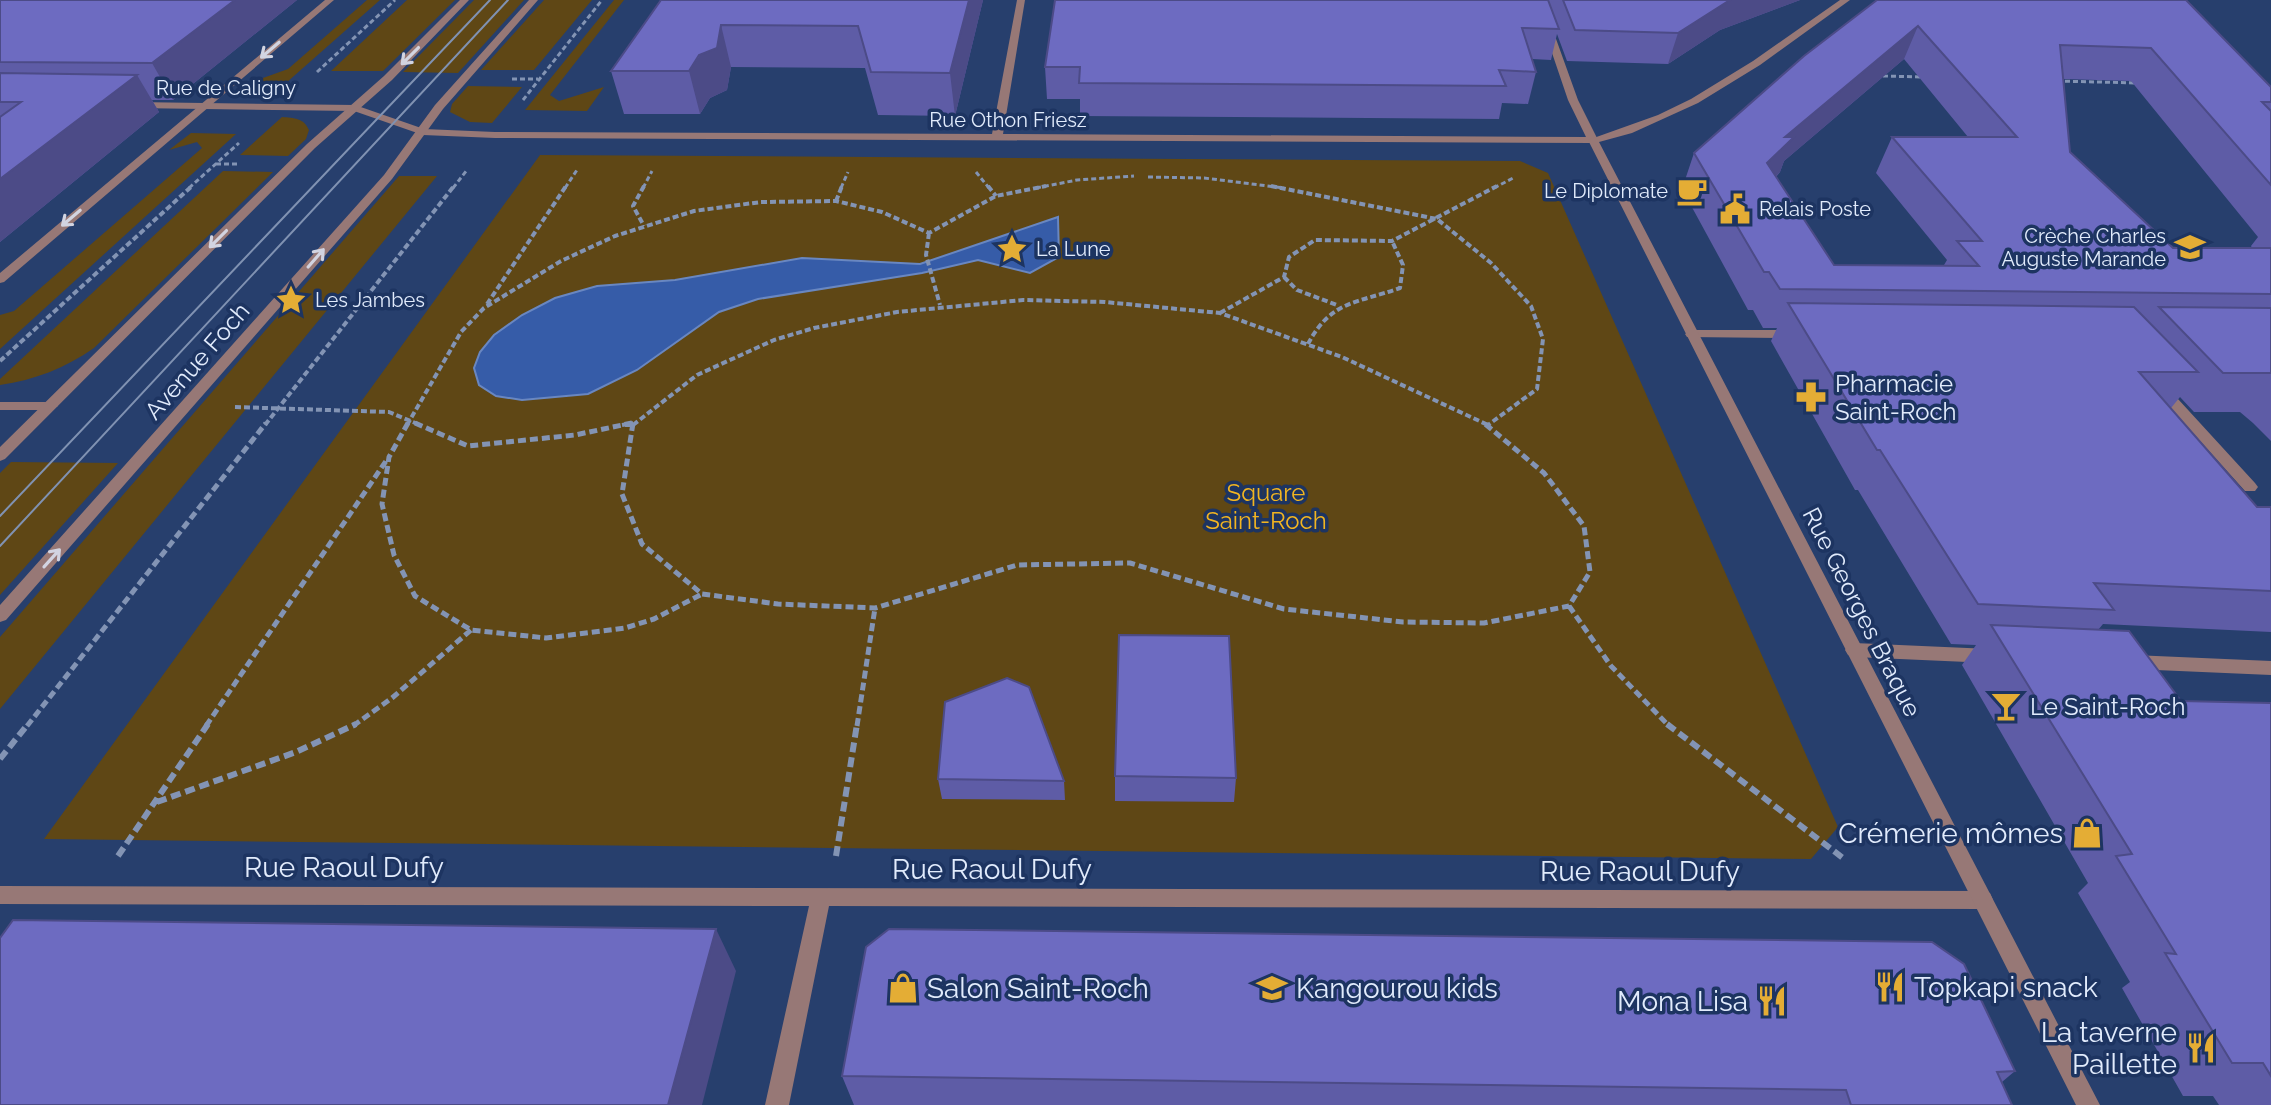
<svg xmlns="http://www.w3.org/2000/svg" width="2271" height="1105" font-family="Raleway,sans-serif">
  <style>
    .green { fill: #5f4715 }
    .water { fill: #365ca8; stroke: #6987c1; stroke-width: 2 }
    .lines { fill: none; stroke-linecap: round; stroke-linejoin: round }
    .path-far3 { stroke: #8394b4; stroke-width: 3; stroke-dasharray: 5 3; stroke-linecap: butt }
    .path-far2 { stroke: #8394b4; stroke-width: 4; stroke-dasharray: 6 3; stroke-linecap: butt }
    .path-far1 { stroke: #8394b4; stroke-width: 5; stroke-dasharray: 8 4; stroke-linecap: butt }
    .path { stroke: #8394b4; stroke-width: 6; stroke-dasharray: 10 5; stroke-linecap: butt }
    .service { fill: #977876; fill-rule: evenodd }
    .minor { fill: #977876; fill-rule: evenodd }
    .tertiary { fill: #977876; fill-rule: evenodd }
    .tram { stroke: #8092b2; stroke-width: 2 }
    .wall { fill: #5e5ca6; fill-rule: evenodd }
    .shaded-wall { fill: #4c4b87 }
    .building { fill: #6d6bc1; stroke: #4c4b87; stroke-width: 2; fill-rule: evenodd }
    .oneway { stroke: #d2d4e1 }
    .labels { text-anchor: middle; dominant-baseline: central; stroke-width: 7; stroke-linejoin: round; paint-order: stroke }
    .far-street-label { font-size: 20px; fill: #e1ebfc; stroke: #1d3461 }
    .far-poi-label { font-size: 20px; fill: #e1ebfc; stroke: #1d3461; text-anchor: start }
    .street-label { font-size: 24px; fill: #e1ebfc; stroke: #1d3461 }
    .poi-label { font-size: 24px; fill: #e1ebfc; stroke: #1d3461; text-anchor: start }
    .park-label { font-size: 24px; fill: #f2b521; stroke: #1d3461 }
    .near-poi-label { font-size: 28px; fill: #e1ebfc; stroke: #1d3461; text-anchor: end }
    .near-street-label { font-size: 28px; fill: #e1ebfc; stroke: #1d3461 }
  </style>
  <rect width="100%" height="100%" fill="#273f6d"/>
  <path class="green" d="M367 0H380L286 83 246 84 288 69Z
    M407 0H455L383 71H331Z
    M474 0H524L458 73 403 72Z
    M544 0H592L534 70H481Z
    M614 0H624L550 95 559 101 604 87 587 111 525 110Z
    M468 86 522 87 492 123 470 122 450 112 452 104Z
    M282 117C294 118 304 118 309 130L306 139 288 156 240 155Z
    M191 133 236 134 0 349V315L14 311 202 148 197 142 169 150Z
    M540 155 1520 161 1548 173 1838 827 1811 859 44 839Z
    M223 171 273 172 94 348C65 368 35 380 0 385V379Z
    M399 176H437L0 709V637Z
    M11 462 118 463 0 595V473Z"/>
  <path class="water" d="M1058 217 1059 257 1030 273 978 260 922 273 758 299 719 312 637 370 588 394 522 400 496 396 479 385 474 368 480 352 494 335 522 315 555 298 597 286 675 280 802 258 920 264Z"/>
  <g class="lines">
    <path class="path-far3" d="M317 72 395 0
      M1883 76 1923 77
      M512 79H538
      M2057 81 2139 83
      M523 100 602 0
      M216 164H238
      M976 172 989 188
      M1148 177 1204 178 1284 188
      M189 188 239 143
      M453 188 467 170
      M565 188 577 170
      M643 188 652 171
      M841 188 848 172
      M1036 188 1077 180 1134 176
      M1494 188 1515 177"/>
    <path class="path-far2" d="M644 186 633 206 644 226
      M988 186 996 196
      M1271 186 1437 219 1491 263 1531 306 1543 339 1537 389 1488 425
      M836 201 842 186
      M929 233 926 255 940 305
      M1284 277 1297 290 1337 305
      M487 304 566 186
      M1220 313 1284 277 1289 257 1315 240 1392 241 1497 186
      M1308 344C1331 300 1358 303 1400 288L1403 265 1392 241
      M0 361 192 186
      M235 407 389 412 420 425
      M265 425 454 186
      M407 425 461 332 484 308 561 261 615 236 694 211 761 202 836 201 882 212 929 233 996 196 1046 186
      M622 425 633 423
      M633 425 697 375 774 340 814 328 897 312 1023 300 1105 302 1220 313 1342 357 1488 425"/>
    <path class="path-far1" d="M408 423 389 457 382 504 394 555 415 596 471 630 546 638 625 628 654 619 702 594
      M415 423 468 446 575 435 632 423
      M633 423 622 494 642 544 702 594 778 604 875 608 1017 565 1130 563 1284 609 1403 622 1484 623 1569 606 1590 572 1584 526 1544 473 1484 423
      M1569 606 1611 666 1669 726
      M27 726 266 423
      M206 726 386 461
      M353 726 392 698 471 630
      M857 726 875 608"/>
    <path class="path" d="M1667 724 1843 858
      M0 759 28 724
      M157 802 296 752 356 724
      M118 856 208 724
      M836 856 857 724"/>
    <path class="service" d="M325 0H334L4 282 0 283V273Z
      M2162 386 2167 387 2255 483 2258 487 2255 491H2245L2157 393 2155 390Z"/>
    <path class="minor" d="M1017 0H1025L1003 134 1586 137 1568 100 1534 0H1542L1578 100 1598 140 1593 143 495 138 423 135 354 111 134 108 129 105 134 102 355 105 424 129 495 132 992 134Z
      M1692 330H1793L1800 334 1793 338 1687 337 1685 334Z
      M0 402H51L58 406 51 410H0Z
      M1854 643 1990 649 1996 651 1999 656 1996 661 1990 663 1854 657 1848 655 1845 650 1848 645Z
      M2133 655 2271 661V675L2133 669 2127 667 2124 662 2127 657Z
      M0 886 1983 891 1990 893 1993 900 1990 907 1983 909 829 906 789 1105H765L809 906 0 904Z"/>
    <path class="tertiary" d="M460 0H469L392 80 315 148 5 459 0 461V447L307 144 384 76Z
      M529 0H538L443 109 392 179 6 620 0 622V605L384 175 435 105Z
      M1840 0H1850L1760 65 1698 103 1632 133 1599 142 2100 1105H2076L1588 140 1658 115 1691 99 1753 61Z"/>
    <path class="tram" d="M0 516 490 0
      M0 546 508 0"/>
  </g>
  <path class="wall" d="M0 0H297L173 100H152L159 112 0 242Z
    M661 0H983L955 116 878 115 865 68 731 67 727 90 710 98 700 114H624L611 71Z
    M1055 0H1800L1720 30 1668 64 1567 61 1557 34 1551 60 1532 59 1536 72 1528 104 1502 103 1499 119 1080 116V99H1047L1045 67Z
    M1877 0H2186L2271 87V441L2253 423 2240 412H2194L2180 397 2171 408 2257 507H2271V632L2103 624 2098 630 2181 701 2271 703V1105H2219L2213 1096H2183L2122 988 2130 982 2078 893 2088 883 1962 665 1976 645 1951 644 1858 490H1855L1771 341 1777 328H1763L1753 310H1748L1682 189 1694 153ZM1904 59 1968 137H1892L1876 173 1947 260 1944 265H1834L1776 177 1780 172 1784 161ZM2063 79 2131 81 2258 237 2251 246 2252 248H2173L2070 152Z
    M1115 776 1236 778 1234 802 1115 801Z
    M938 779 1064 781 1065 800 942 799Z
    M2015 1071 2002 1082 2012 1105H854L842 1076Z"/>
  <path class="shaded-wall" d="M235 0H297L173 100 152 63Z
    M969 0H983L955 116 950 73Z
    M1730 0H1800L1720 30 1668 64 1678 33Z
    M721 25 731 67 727 90 710 98 700 114 689 71Z
    M1918 26 1904 59 1784 161 1780 172 1753 200 1767 163 1785 137Z
    M137 75 159 112 0 242V179Z
    M716 929 736 971 702 1105H668Z"/>
  <path class="building" d="M0 0H235L152 63 0 62Z
    M661 0H969L950 73 871 72 858 26 721 25 717 48 699 55 689 71H611Z
    M1055 0H1548L1559 29 1522 28 1536 72 1499 70 1506 86 1079 83 1080 67H1045Z
    M1563 0H1730L1678 33 1575 30Z
    M1877 0H2186L2271 87V102H2262L2271 111V185L2151 48 2060 45 2070 152 2173 248H2271V294L1780 289 1769 272H1764L1694 153 1804 56ZM1918 26 2017 137H1892L1982 241H1957L1979 266 1834 265 1767 163 1794 137H1785Z
    M0 73 137 75 0 179V117L21 102H0Z
    M1788 303 2134 307 2198 372H2139L2257 507H2271V591L2094 583 2114 610 1978 604 1880 450H1877Z
    M2159 307 2271 308V373H2223Z
    M1991 625 2129 631 2181 701 2271 703V1076L2263 1063H2232L2165 953 2176 954 2116 856 2132 854Z
    M1119 635 1229 636 1236 778 1115 776Z
    M1007 678 1029 687 1064 781 938 779 945 702Z
    M13 920 716 929 668 1105H0V938Z
    M889 929 1932 942 1964 964 2015 1071 1997 1072 2012 1105H1851L1846 1090 842 1076 866 947Z"/>
  <defs><path id="oneway-shaft" d="M-6 0H5M1.5-3L5.5 0L1.5 3" fill="none" stroke-width="1.6" stroke-linecap="round" stroke-linejoin="round" transform="scale(2)"/></defs>
  <g class="oneway">
    <use href="#oneway-shaft" transform="translate(270 50) rotate(140)"/>
    <use href="#oneway-shaft" transform="translate(410 56) rotate(135)"/>
    <use href="#oneway-shaft" transform="translate(71 218) rotate(140)"/>
    <use href="#oneway-shaft" transform="translate(218 239) rotate(135)"/>
    <use href="#oneway-shaft" transform="translate(316 258) rotate(-49)"/>
    <use href="#oneway-shaft" transform="translate(52 558) rotate(-48)"/>
  </g>
  <defs>
    <g id="cafe-bare" transform="scale(2.4)"><path d="M-5.5-4.5H6V0H3Q3 3.5 0 3.5H-2.5Q-5.5 3.5-5.5 0ZM3-3.2v2h1.7v-2ZM-6 4.5H4V6H-6Z" fill="#e4ad35" stroke="#1d3461" stroke-width="2.5" paint-order="stroke"/></g>
    <g id="civic-bare" transform="scale(2.4)"><path d="M-.6-6.5H3V-4.5H.6V-3L4-1V1h2V6H-6V1h2V-1L-.6-3ZM-1.2 2.5V6h2.4V2.5Z" fill="#e4ad35" stroke="#1d3461" stroke-width="2.5" paint-order="stroke"/></g>
    <g id="school-bare" transform="scale(2.4)"><path d="M0-5L7-2L0 1L-7-2ZM-4 1L0 2.5L4 1V4Q0 6-4 4Z" fill="#e4ad35" stroke="#1d3461" stroke-width="2.5" paint-order="stroke"/></g>
    <g id="sight-bare" transform="scale(2.4)"><path d="M0-6L1.8-2.2L6-1.7L2.9 1.2L3.7 5.4L0 3.3L-3.7 5.4L-2.9 1.2L-6-1.7L-1.8-2.2Z" fill="#e4ad35" stroke="#1d3461" stroke-width="2.5" paint-order="stroke"/></g>
    <g id="pharmacy-bare" transform="scale(2.4)"><path d="M-2-6h4v4h4v4h-4v4h-4v-4h-4v-4h4Z" fill="#e4ad35" stroke="#1d3461" stroke-width="2.5" paint-order="stroke"/></g>
    <g id="bar-bare" transform="scale(2.4)"><path d="M-6-5H6L.8 .8V4.5H3.5V6h-7V4.5H-.8V.8Z" fill="#e4ad35" stroke="#1d3461" stroke-width="2.5" paint-order="stroke"/></g>
    <g id="shop-bare" transform="scale(2.4)"><path d="M-5-2.5h2.3a2.7 3.5 0 0 1 5.4 0H5L5.5 6h-11ZM-1.5-2.5h3a1.5 2.3 0 0 0-3 0Z" fill="#e4ad35" stroke="#1d3461" stroke-width="2.5" paint-order="stroke"/></g>
    <g id="restaurant-bare" transform="scale(2.4)"><path d="M-5-6h1v4h1v-4h1v4h1v-4h1v5L-1.5 .5V6h-2V.5L-5-1ZM5-6V6H3V1.5H1.5Q1.5-4 5-6Z" fill="#e4ad35" stroke="#1d3461" stroke-width="2.5" paint-order="stroke"/></g>
  </defs>
  <g fill-rule="evenodd">
    <use href="#cafe-bare" x="1692" y="191"/>
    <use href="#civic-bare" x="1735" y="209"/>
    <use href="#school-bare" x="2190" y="247"/>
    <use href="#sight-bare" x="1012" y="249"/>
    <use href="#sight-bare" x="291" y="300"/>
    <use href="#pharmacy-bare" x="1811" y="397"/>
    <use href="#bar-bare" x="2006" y="706"/>
    <use href="#shop-bare" x="2087" y="833"/>
    <use href="#restaurant-bare" x="1890" y="987"/>
    <use href="#shop-bare" x="903" y="988"/>
    <use href="#school-bare" x="1272" y="988"/>
    <use href="#restaurant-bare" x="1772" y="1001"/>
    <use href="#restaurant-bare" x="2201" y="1048"/>
  </g>
  <g class="labels">
    <g class="far-street-label">
      <text x="226" y="88">Rue de Caligny</text>
      <text x="1008" y="120">Rue Othon Friesz</text>
    </g>
    <g class="far-poi-label">
      <text x="1668" y="191" text-anchor="end">Le Diplomate</text>
      <text x="1759" y="209">Relais Poste</text>
      <text x="2166" y="236" text-anchor="end">Crèche Charles<tspan x="2166" dy="23">Auguste Marande</tspan></text>
      <text x="1036" y="249">La Lune</text>
      <text x="315" y="300">Les Jambes</text>
    </g>
    <g class="street-label">
      <text transform="translate(197 361) rotate(-49)">Avenue Foch</text>
      <text transform="translate(1862 612) rotate(63)">Rue Georges Braque</text>
    </g>
    <g class="poi-label">
      <text x="1835" y="383">Pharmacie<tspan x="1835" dy="28">Saint-Roch</tspan></text>
      <text x="2030" y="706">Le Saint-Roch</text>
    </g>
    <g class="park-label">
      <text x="1266" y="492">Square<tspan x="1266" dy="28">Saint-Roch</tspan></text>
    </g>
    <g class="near-poi-label">
      <text x="2063" y="833">Crémerie mômes</text>
      <text x="1914" y="987" text-anchor="start">Topkapi snack</text>
      <text x="927" y="988" text-anchor="start">Salon Saint-Roch</text>
      <text x="1296" y="988" text-anchor="start">Kangourou kids</text>
      <text x="1748" y="1001">Mona Lisa</text>
      <text x="2177" y="1032">La taverne<tspan x="2177" dy="32">Paillette</tspan></text>
    </g>
    <g class="near-street-label">
      <text x="344" y="867">Rue Raoul Dufy</text>
      <text x="992" y="869">Rue Raoul Dufy</text>
      <text x="1640" y="871">Rue Raoul Dufy</text>
    </g>
  </g>
</svg>
